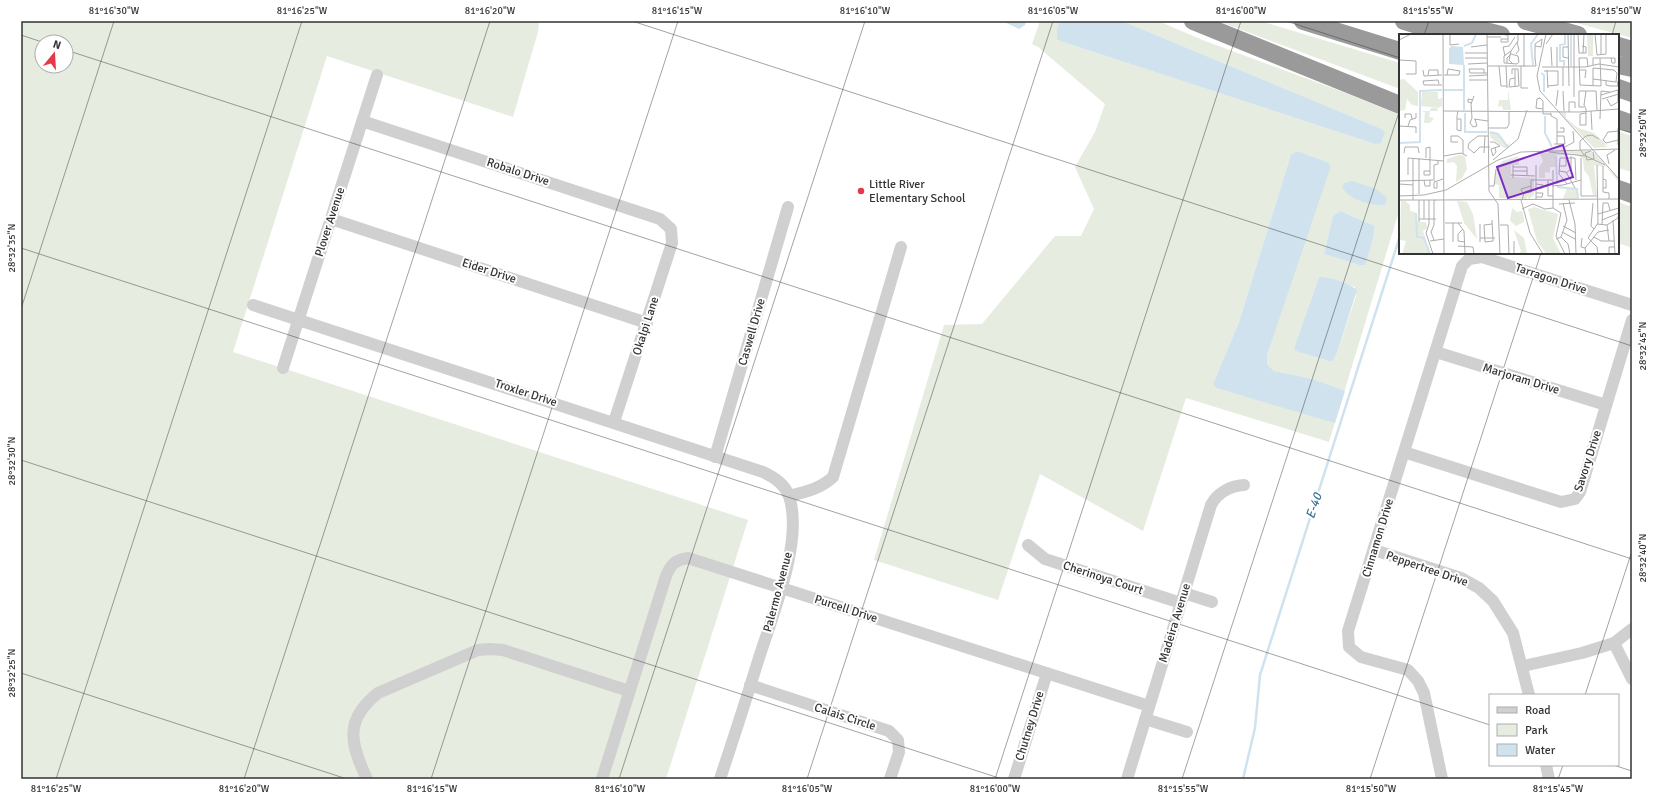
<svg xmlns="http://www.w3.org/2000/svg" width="1653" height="800" font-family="Signika,sans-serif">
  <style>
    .green { fill: #e6ecdf; fill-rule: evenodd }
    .water { fill: #cfe2ee }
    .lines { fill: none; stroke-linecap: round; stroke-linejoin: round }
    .stream { stroke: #cfe2ee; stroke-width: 2.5 }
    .minor { stroke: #d0d0d0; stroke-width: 12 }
    .highway { stroke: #9a9a9a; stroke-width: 18 }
    .ticks { fill: none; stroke: #333; stroke-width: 1; stroke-opacity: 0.45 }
    .poi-dot { fill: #e63946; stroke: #fff; stroke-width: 1.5 }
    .labels { text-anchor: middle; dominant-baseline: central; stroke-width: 4; stroke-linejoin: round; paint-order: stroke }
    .street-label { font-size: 12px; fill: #333; stroke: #fff }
    .poi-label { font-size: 12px; fill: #333; stroke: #fff; text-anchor: start }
    .water-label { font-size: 13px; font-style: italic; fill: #3f7597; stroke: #fff }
    .inset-river { fill: none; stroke: #cfe2ee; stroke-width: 2 }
    .inset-road { fill: none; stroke: #adadad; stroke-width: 1 }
    .view { fill: #7b2cbf; fill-opacity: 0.15; stroke: #7b2cbf; stroke-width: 2 }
    .inset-edge { fill: none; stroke: #333; stroke-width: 2 }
    .neatline { fill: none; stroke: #333; stroke-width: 1.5 }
    .ticks-label { font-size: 10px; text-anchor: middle; fill: #333 }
  </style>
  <rect width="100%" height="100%" fill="#fff"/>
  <path class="green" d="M21 21H539L538 32 513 117 327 56 233 352 748 520 666 779H21ZM42 42H66V66H42Z
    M1040 21H1060L1057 28 1063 42 1375 144 1382 129 1122 21H1158L1205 41 1343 92 1400 115V208L1329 442 1186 398 1143 531 1040 474 998 600 874 560 944 325 982 324 1055 236H1081L1094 209 1075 167 1095 132 1105 104 1038 47 1032 44ZM1297 151 1327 162 1267 355V364L1274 371 1313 379 1344 391 1335 422 1216 388 1213 384 1239 322 1289 161ZM1340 211 1375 226 1373 239 1364 265H1359L1324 254 1333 216ZM1319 277 1327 278 1355 287 1356 296 1337 353 1332 362 1295 351 1294 348Z
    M1218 21H1260L1400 63V89Z
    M1569 21H1632V38Z
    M1618 131 1632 136V172L1618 168Z
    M1618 202 1632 207V248L1618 243Z"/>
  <path class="water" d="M1002 21H1026L1025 25 1019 29Z
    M1060 21H1122L1382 129 1385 132 1381 143 1375 144 1063 42 1057 39V28Z
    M1297 151 1327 162 1330 165V169L1267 355V364L1274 371 1313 379 1345 391 1335 423 1216 388 1213 384 1239 322 1289 161 1291 155Z
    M1352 181 1376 189 1387 198 1385 205C1371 206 1349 200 1342 187L1345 183Z
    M1340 211 1375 226 1373 239 1365 265H1359L1324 254 1333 216Z
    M1319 277C1327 276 1352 284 1357 290L1337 353 1332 362 1295 351 1294 348Z"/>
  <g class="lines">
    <path class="stream" d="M1243 779 1255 728 1260 675 1400 236"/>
    <path class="minor" d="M362 121 660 219 671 229 672 243 614 422
      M331 219 647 323
      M253 305 763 472C774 477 785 484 789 496 804 541 772 616 758 661 746 700 733 740 720 779
      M1436 352 1606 405
      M283 368 377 75
      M1404 452 1561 502 1575 499 1580 492 1632 320
      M715 457 788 207
      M789 496C805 492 820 489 833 477L901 247
      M1028 545 1045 559 1181 603
      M1374 550 1461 578 1479 588 1493 601 1513 633 1529 695
      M1184 593 1212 602
      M1614 643 1632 679
      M1523 666 1582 653 1614 643 1632 629
      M750 685 889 731 898 740 899 752 890 779
      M1145 719 1187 732
      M1546 765 1549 779
      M367 779C350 743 344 720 378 693L478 650 490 649 503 650 629 691
      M602 779 666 576C671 564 675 560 688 558L1149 706
      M1014 779 1047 673
      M1127 779 1211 505C1217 493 1230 486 1244 485
      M1442 779 1424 693 1418 681 1408 670 1361 657 1349 647 1348 631 1462 266 1469 259 1482 257 1632 305"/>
    <path class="highway" d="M1193 21 1400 105
      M1303 21 1400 51
      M1404 21 1449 35
      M1446 21 1501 35
      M1526 21 1578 35
      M1618 46 1632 50
      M1618 65 1632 68
      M1618 88 1632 93
      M1618 119 1632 124
      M1618 189 1632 194"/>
  </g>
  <path class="ticks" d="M632 21 1632 346M1286 21 1400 58M21 35 42 42M1424 35 1429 21M1612 35 1616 21M66 50 1632 559M1618 129 1632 133M21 248 1490 725M21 309 114 21M21 460 1002 779M21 673 347 779M1585 695 1632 551M1613 765 1632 771M56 779 302 21M244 779 490 21M431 779 678 21M619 779 865 21M807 779 1053 21M995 779 1241 21M1182 779 1400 109M1370 779 1541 253M1558 779 1563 765"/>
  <circle class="poi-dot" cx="861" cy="191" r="4"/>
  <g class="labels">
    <g class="street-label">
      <text transform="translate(518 172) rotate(18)">Robalo Drive</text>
      <text transform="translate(330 222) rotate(-72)">Plover Avenue</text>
      <text transform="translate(489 271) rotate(18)">Eider Drive</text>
      <text transform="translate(1551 279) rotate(18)">Tarragon Drive</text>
      <text transform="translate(646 326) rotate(-72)">Okalpi Lane</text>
      <text transform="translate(752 332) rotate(-74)">Caswell Drive</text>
      <text transform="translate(1521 379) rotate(17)">Marjoram Drive</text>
      <text transform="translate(526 393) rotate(18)">Troxler Drive</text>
      <text transform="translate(1588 461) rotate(-72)">Savory Drive</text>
      <text transform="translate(1378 538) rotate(-73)">Cinnamon Drive</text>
      <text transform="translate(1427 569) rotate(19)">Peppertree Drive</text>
      <text transform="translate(1103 578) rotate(18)">Cherinoya Court</text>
      <text transform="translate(778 592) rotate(-75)">Palermo Avenue</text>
      <text transform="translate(846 609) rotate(18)">Purcell Drive</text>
      <text transform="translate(1175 623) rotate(-73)">Madeira Avenue</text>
      <text transform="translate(845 717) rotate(18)">Calais Circle</text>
      <text transform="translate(1030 726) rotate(-73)">Chutney Drive</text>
    </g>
    <g class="poi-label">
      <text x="869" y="184">Little River<tspan x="869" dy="14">Elementary School</tspan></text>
    </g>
    <g class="water-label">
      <text transform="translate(1314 506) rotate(-72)">E-40</text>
    </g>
  </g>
  <g transform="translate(1399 34)">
    <rect width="220" height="220" fill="#fff"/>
    <path d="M188 0H194V22H189ZM5 45 19 58V72L13 71 8 65 6 76 0 77V46ZM109 55 112 76H104L103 72 99 73 100 66H109ZM23 58H39V65L43 64V72L39 74 22 72ZM32 74H38L39 77H31L30 83 35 84 31 89H25L26 78 22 77H31ZM160 78H167V84L179 94 195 99 207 110 214 113 205 110 199 103 206 111 209 113 195 114ZM90 98 99 100 108 111 111 108 109 114H105L92 104ZM140 117H193L195 125V119L212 136 203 129 195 126 204 131 211 136 219 144 220 148 207 133 195 131 198 161H194L190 143 185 136 184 125 179 121H157V133H151V139L146 138V144H140V133L144 127 140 118 178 120ZM60 121 66 122 68 135 63 144 57 148 58 132 55 128 48 129V125ZM119 122 120 131H112V143L135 144V161L130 165 128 162V165L100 164V151L95 150 98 135 103 127ZM168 154 179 155V165H164ZM2 167H6L11 171V177L16 178 17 188H27L28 194 24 197 26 203 17 205 25 204 31 220H3L7 207 1 206ZM58 167 68 168 74 180 78 205 65 189ZM135 173 159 180 154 204 162 220H147L138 207 129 175ZM113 174 118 178 123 177 125 184V188L117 192 111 187ZM115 196 125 204 128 219 119 220 122 217Z" fill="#e6ecdf"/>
    <path d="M53 12 64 13 65 31 50 30V14Z" fill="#cfe2ee"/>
    <path class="inset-river" d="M172 0V32M65 12 73 9 77 0M65 31V76M134 31 132 10 139 0M165 32V27H161V11L166 10V0M142 39 145 41V58M45 56H64M66 79V98H88M146 82V99L153 113M91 98 99 100 109 113M1 109 21 108V57L43 56M157 122 158 150M158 153 178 155 179 164M17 179 18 203 25 204 31 220"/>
    <path class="inset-road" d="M44 0 45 220M51 0V11L60 10M88 0 90 157 99 170M125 0V33M147 0 138 42 141 57 220 145M169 0 170 52M175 0V63M179 0 180 19H187V13L183 12M196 0 198 21 207 20V0M202 0V21M106 1H109V8H102V5H109M88 3H102M0 6 12 0M147 10 154 0M72 13 88 11M152 13 153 32M158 13V33M169 13H164V23L169 24M66 19H88M184 19 185 0M117 20 120 16 118 8M106 22 104 13 110 12 116 3M66 24H88M0 26 17 27V40H7M108 29V24L112 20 119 22 120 28 118 30 106 29H105V22L112 17M69 30 88 29M114 30 110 26 112 17 119 7V0M194 31V24H216V29H213L212 24M88 32H137L136 24V10L143 5 142 13 136 12M100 32 102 52H108M107 32 108 54M122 32V54H129M143 33H186L200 30 220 33M164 33V52M189 33 188 24H180L181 51 202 52 201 24M116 35V53M24 36 25 42 43 41M148 36 149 54M180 36H187L186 44M145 37H159V51L148 52M85 39V35H70L71 39H88M113 40V35H119L120 52 110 53 111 45 116 44M29 41 30 36H39V41M45 41H60L61 37 49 35 48 41M70 42 88 41M194 45 217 48 218 39 215 36M70 46H88M207 47V51L211 52H219L218 47M40 50 39 46 24 47 25 51H43M194 52V34L215 36M164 57 165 77M187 57 185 71 187 75V91H181V80L187 79M202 61 219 56V68L212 72 208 65M203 65 220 60M73 69 69 68V65L74 66M157 72 159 56M185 73H180V57H197L198 76M144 75 137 74 138 65 141 64 144 67V80H152M44 77 180 78 220 75M192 77 193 96M170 78V68H176V74M152 79V82L158 85V110M6 84V80H12L13 85M73 84 72 70 75 62M73 84 71 89 74 93 78 92 76 85M58 85H62V97L58 96V82L59 77M75 85 89 87M201 85 202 57 211 58M0 91V150L14 151M0 92 17 93V99M9 92 11 86 17 84V79M89 94H108L110 90V77M158 98H165V94H161M89 102H79L70 109 69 114 75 119 81 113H91M200 105 193 101 187 102 181 107V115L185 121 206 131M219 106 207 109 204 106 209 98 220 97M59 108H52V102H59L64 106V120M91 108H95L101 112 92 115 94 122 97 118 96 114M155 110H166L165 102H158M219 111V94M166 113 175 108 174 97M192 117 186 119 188 126 195 125 194 118M150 118 186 122M5 119 6 113H19L20 119M85 119 86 102M45 122 62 119 68 122M9 124 45 127M14 124V166M20 124V160M27 124V114L31 113V141H25V137H31M182 124V162H198M94 126 119 105 128 76M210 130 208 121 216 116M114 131V144M198 131 199 189 189 204 198 213 199 220M160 132H167V124M204 132V158L210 159V165M114 133H128V141M114 137H128M160 137 167 138 176 154M167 139 172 135V122M9 141V124M112 141 136 142M204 145 207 146V154H204M25 146 26 152H31V146M149 146V162H154M0 147 34 146M35 147V131L39 130V127M38 148V154H35V148L44 145M137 150 144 151 143 154H137M168 150 160 140 161 124H176L177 146M90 152H95L97 135M153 152 164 151 182 146M137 159H144L143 163H137M124 160 122 155 132 152M0 162 25 161 47 156 99 126 122 118 220 115M0 166H37M20 166V188M25 166V185M30 166V190L27 199 34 220M35 166V191L32 198 35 206M36 166 220 165M122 166 131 199 144 220M123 166 125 159 132 158V146H153M137 166V131M170 166 176 190 177 220M194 169 192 192 195 195M99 170 101 220M160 170 176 169M154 174 162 179 157 202 166 220M154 174V136M123 175 134 170 146 175 154 174M199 180 220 174M20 185H37M93 186 94 207 86 208 85 191 93 190M214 186 216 220M46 189H63M54 189V208M59 189 65 197 66 220M81 190V208M198 190 208 191 219 184 220 179 203 186M101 191H109L110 220M203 191 204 169H209L211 176M208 191 210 207M164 192 177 199M64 195 59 200V207L66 208M163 198 176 205M162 203 169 210 171 220M195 203 202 207H216M81 204H96M183 204 182 213 186 214M157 205 162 203 168 186 164 169M31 207 45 205M115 207V220M59 212 74 213 75 220M187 220 186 214 199 198 210 196M210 220V213H216"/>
    <path class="view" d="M164 111 174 143 109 164 98 133Z"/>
    <rect width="220" height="220" class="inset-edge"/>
  </g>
  <rect width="1653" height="800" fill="none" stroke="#ffffff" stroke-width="44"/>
  <rect x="1489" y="694" width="130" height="72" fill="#ffffff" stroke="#adadad"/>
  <rect x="1497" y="707" width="20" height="6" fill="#d0d0d0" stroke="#adadad"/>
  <text x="1525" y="714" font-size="12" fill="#333333">Road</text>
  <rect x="1497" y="724" width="20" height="12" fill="#e6ecdf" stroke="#adadad"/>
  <text x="1525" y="734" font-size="12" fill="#333333">Park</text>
  <rect x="1497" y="744" width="20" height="12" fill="#cfe2ee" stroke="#adadad"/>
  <text x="1525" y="754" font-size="12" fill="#333333">Water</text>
  <g transform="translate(54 54) rotate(18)"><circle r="19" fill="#ffffff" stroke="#adadad"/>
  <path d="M0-3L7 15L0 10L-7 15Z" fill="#e63946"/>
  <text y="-6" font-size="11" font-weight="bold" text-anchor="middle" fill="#333333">N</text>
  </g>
  <rect x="22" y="22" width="1609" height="756" class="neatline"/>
  <g class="ticks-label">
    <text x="114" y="14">81°16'30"W</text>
    <text x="302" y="14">81°16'25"W</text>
    <text x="490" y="14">81°16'20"W</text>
    <text x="677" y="14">81°16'15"W</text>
    <text x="865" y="14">81°16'10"W</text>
    <text x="1053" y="14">81°16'05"W</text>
    <text x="1241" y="14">81°16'00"W</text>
    <text x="1428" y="14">81°15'55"W</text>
    <text x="1616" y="14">81°15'50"W</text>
    <text transform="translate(1642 133) rotate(-90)" y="4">28°32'50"N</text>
    <text transform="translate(11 248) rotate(-90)" y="4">28°32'35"N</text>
    <text transform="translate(1642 346) rotate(-90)" y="4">28°32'45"N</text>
    <text transform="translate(11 461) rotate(-90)" y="4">28°32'30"N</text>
    <text transform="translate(1642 558) rotate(-90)" y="4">28°32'40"N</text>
    <text transform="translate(11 673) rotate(-90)" y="4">28°32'25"N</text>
    <text x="56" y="792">81°16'25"W</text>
    <text x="244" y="792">81°16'20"W</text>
    <text x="432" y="792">81°16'15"W</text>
    <text x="620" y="792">81°16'10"W</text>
    <text x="807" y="792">81°16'05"W</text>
    <text x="995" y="792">81°16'00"W</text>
    <text x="1183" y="792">81°15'55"W</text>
    <text x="1371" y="792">81°15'50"W</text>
    <text x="1558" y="792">81°15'45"W</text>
  </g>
</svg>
